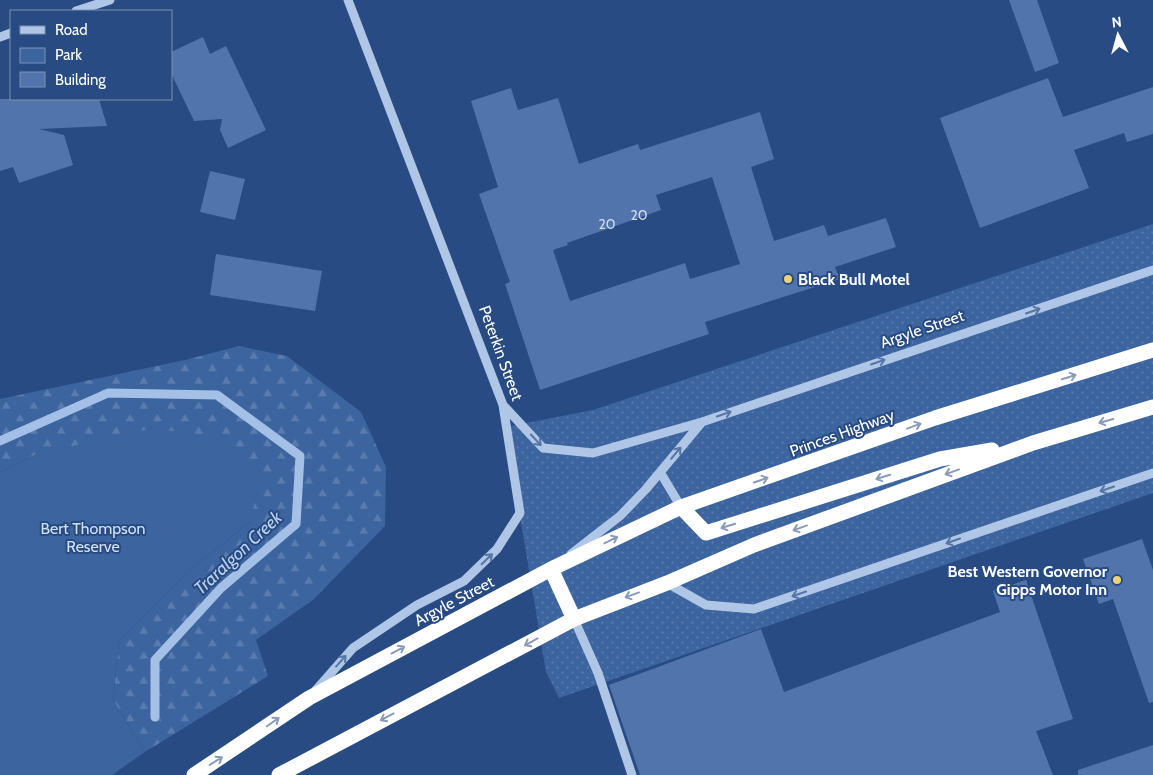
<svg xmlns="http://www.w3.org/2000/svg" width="1153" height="775" font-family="Cabin,sans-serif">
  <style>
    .grass { fill: url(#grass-dots) }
    .forest { fill: url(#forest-firs) }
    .park { fill: #3c649f }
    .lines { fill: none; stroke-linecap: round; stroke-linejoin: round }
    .stream { stroke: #a5c0e7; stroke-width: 9 }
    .building { fill: #5074ab; fill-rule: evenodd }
    .minor { stroke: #b0c6e6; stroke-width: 9 }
    .highway { stroke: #fff; stroke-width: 15 }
    .oneway { stroke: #5776a5 }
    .oneway2 { stroke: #889cba }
    .poi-dot { fill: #eed276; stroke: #274b82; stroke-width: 2 }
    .labels { text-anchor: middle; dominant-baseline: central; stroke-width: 4; stroke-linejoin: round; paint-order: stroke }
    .number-label { font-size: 14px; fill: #d3dcea }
    .poi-label { font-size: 16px; font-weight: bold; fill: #fff; stroke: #274b82; text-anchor: start }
    .street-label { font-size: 16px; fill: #fff; stroke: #274b82 }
    .park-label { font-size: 16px; fill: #d3e1f5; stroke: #274b82 }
    .water-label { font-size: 18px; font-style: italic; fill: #bcd0ee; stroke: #274b82 }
  </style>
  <defs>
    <pattern id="grass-dots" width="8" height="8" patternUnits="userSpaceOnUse" patternTransform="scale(1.25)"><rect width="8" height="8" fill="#3c649f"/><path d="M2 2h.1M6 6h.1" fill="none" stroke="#597bad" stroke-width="1.8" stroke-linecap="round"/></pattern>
    <pattern id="forest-firs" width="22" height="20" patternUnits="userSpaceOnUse" patternTransform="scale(1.25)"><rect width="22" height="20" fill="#3c649f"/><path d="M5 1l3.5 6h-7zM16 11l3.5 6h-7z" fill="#597bad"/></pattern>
  </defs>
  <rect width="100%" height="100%" fill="#274b82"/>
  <path class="grass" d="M1153 224V493L559 698 546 672 505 427 593 410Z"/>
  <path class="forest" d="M239 346 287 356 361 412 386 467 385 526 314 599 256 640 268 676 145 752 113 700 119 641 195 566 250 522 37 454 0 472V399L185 360Z"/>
  <path class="park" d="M154 428 226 440 261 477 250 522 195 566 119 641 113 700 145 752 112 775H0V472L37 454Z"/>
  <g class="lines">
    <path class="stream" d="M0 441 108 393 217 395 300 456 296 524 221 588 155 660V717"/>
  </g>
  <path class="building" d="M1009 0H1037L1059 63 1035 72Z
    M203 37 210 54 226 46 266 130 228 148 220 130 222 119 194 121 171 73V52Z
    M1048 78 1063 117 1153 87V134L1127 142 1124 133 1074 150 1089 188 980 228 940 118Z
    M511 88 518 110 558 98 579 164 638 144 640 150 760 112 774 159 751 167 774 241 824 225 828 236 886 218 896 247 835 267 840 279 705 322 709 334 540 390 505 284 510 282 479 194 498 187 471 101ZM712 177 740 264 690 279 685 263 570 301 553 250 568 245 567 243 661 210 656 195Z
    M0 99H99L107 126 39 129 64 135 73 165 19 183 13 167 0 171Z
    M210 171 245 179 235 220 200 212Z
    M216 254 322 271 315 311 210 295Z
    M1142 539 1153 570V702L1149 703 1113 599 1099 604 1083 559Z
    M1026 580 1073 719 1036 731 1053 775H640L609 685 761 629 784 692 1000 612 993 591Z
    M1153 745V775H1078V770Z"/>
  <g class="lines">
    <path class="minor" d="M76 11 110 0
      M0 37 11 33
      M503 405 543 448 593 453 702 422 1153 270
      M660 472 681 507
      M571 554 620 516 646 489 702 422
      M667 583 706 605 754 609 1153 473
      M574 619 598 673 632 775
      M316 690 353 648 417 605 464 581 497 549 520 513 503 405 348 0"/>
    <path class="highway" d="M681 507 706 533 940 459 992 450
      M551 569 574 619
      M194 775 309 698 551 569 681 507 935 418 1153 350
      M279 775 574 619 667 583 754 545 1033 443 1153 407"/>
  </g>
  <defs><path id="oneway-shaft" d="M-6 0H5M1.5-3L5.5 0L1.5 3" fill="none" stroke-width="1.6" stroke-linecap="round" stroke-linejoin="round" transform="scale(1.25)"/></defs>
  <g class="oneway">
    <use href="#oneway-shaft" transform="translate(1033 311) rotate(-19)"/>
    <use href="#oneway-shaft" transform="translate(878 362) rotate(-19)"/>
    <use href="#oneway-shaft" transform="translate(724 414) rotate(-19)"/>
    <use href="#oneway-shaft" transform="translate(536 440) rotate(47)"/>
    <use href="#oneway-shaft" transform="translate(676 453) rotate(-50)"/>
    <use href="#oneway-shaft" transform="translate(1107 489) rotate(161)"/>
    <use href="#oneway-shaft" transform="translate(953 541) rotate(161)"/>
    <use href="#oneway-shaft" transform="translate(487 559) rotate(-44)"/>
    <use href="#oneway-shaft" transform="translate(799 594) rotate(161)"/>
    <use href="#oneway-shaft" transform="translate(341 661) rotate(-48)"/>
  </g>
  <g class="oneway2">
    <use href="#oneway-shaft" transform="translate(1069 377) rotate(-17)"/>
    <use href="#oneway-shaft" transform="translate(1106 421) rotate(164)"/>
    <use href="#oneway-shaft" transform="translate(914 426) rotate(-20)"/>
    <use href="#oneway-shaft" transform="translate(952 472) rotate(160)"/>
    <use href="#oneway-shaft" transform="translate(883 477) rotate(163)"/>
    <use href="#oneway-shaft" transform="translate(761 480) rotate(-19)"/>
    <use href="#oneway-shaft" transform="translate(728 526) rotate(163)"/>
    <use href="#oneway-shaft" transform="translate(800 528) rotate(160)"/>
    <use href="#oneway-shaft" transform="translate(611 540) rotate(-26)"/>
    <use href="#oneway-shaft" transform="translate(632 595) rotate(160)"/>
    <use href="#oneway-shaft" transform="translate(531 642) rotate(151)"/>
    <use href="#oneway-shaft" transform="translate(398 650) rotate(-28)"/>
    <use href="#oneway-shaft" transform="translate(387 717) rotate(152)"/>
    <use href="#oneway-shaft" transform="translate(273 722) rotate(-35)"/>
    <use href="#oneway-shaft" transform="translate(216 761) rotate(-32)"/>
  </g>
  <g class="poi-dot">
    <circle cx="788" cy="279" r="5"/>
    <circle cx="1117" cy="580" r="5"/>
  </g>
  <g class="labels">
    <g class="number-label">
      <text x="639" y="215">20</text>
      <text x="607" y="224">20</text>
    </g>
    <g class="poi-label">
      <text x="798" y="279">Black Bull Motel</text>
      <text x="1107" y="571" text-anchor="end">Best Western Governor<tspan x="1107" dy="18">Gipps Motor Inn</tspan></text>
    </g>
    <g class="street-label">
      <text transform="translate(922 329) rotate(-19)">Argyle Street</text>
      <text transform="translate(501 353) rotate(70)">Peterkin Street</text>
      <text transform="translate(842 433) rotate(-20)">Princes Highway</text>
      <text transform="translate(454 601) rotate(-28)">Argyle Street</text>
    </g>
    <g class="park-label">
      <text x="93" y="528">Bert Thompson<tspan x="93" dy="18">Reserve</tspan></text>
    </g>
    <g class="water-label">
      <text transform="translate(238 553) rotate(-43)">Traralgon Creek</text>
    </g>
  </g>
  <rect x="10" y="10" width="162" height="90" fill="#274b82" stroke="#7d93b4"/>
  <rect x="20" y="26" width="25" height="8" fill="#b0c6e6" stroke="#7d93b4"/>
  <text x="55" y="35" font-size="15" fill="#ffffff">Road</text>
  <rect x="20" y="48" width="25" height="15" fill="#3c649f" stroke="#7d93b4"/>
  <text x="55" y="60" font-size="15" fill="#ffffff">Park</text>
  <rect x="20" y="72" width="25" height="15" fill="#5074ab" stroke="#7d93b4"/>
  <text x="55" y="85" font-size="15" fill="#ffffff">Building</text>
  <g transform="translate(1118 35) rotate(354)" stroke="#274b82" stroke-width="4" paint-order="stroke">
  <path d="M0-4L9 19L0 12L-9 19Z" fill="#ffffff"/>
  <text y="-8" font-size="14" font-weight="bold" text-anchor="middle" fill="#ffffff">N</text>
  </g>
</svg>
